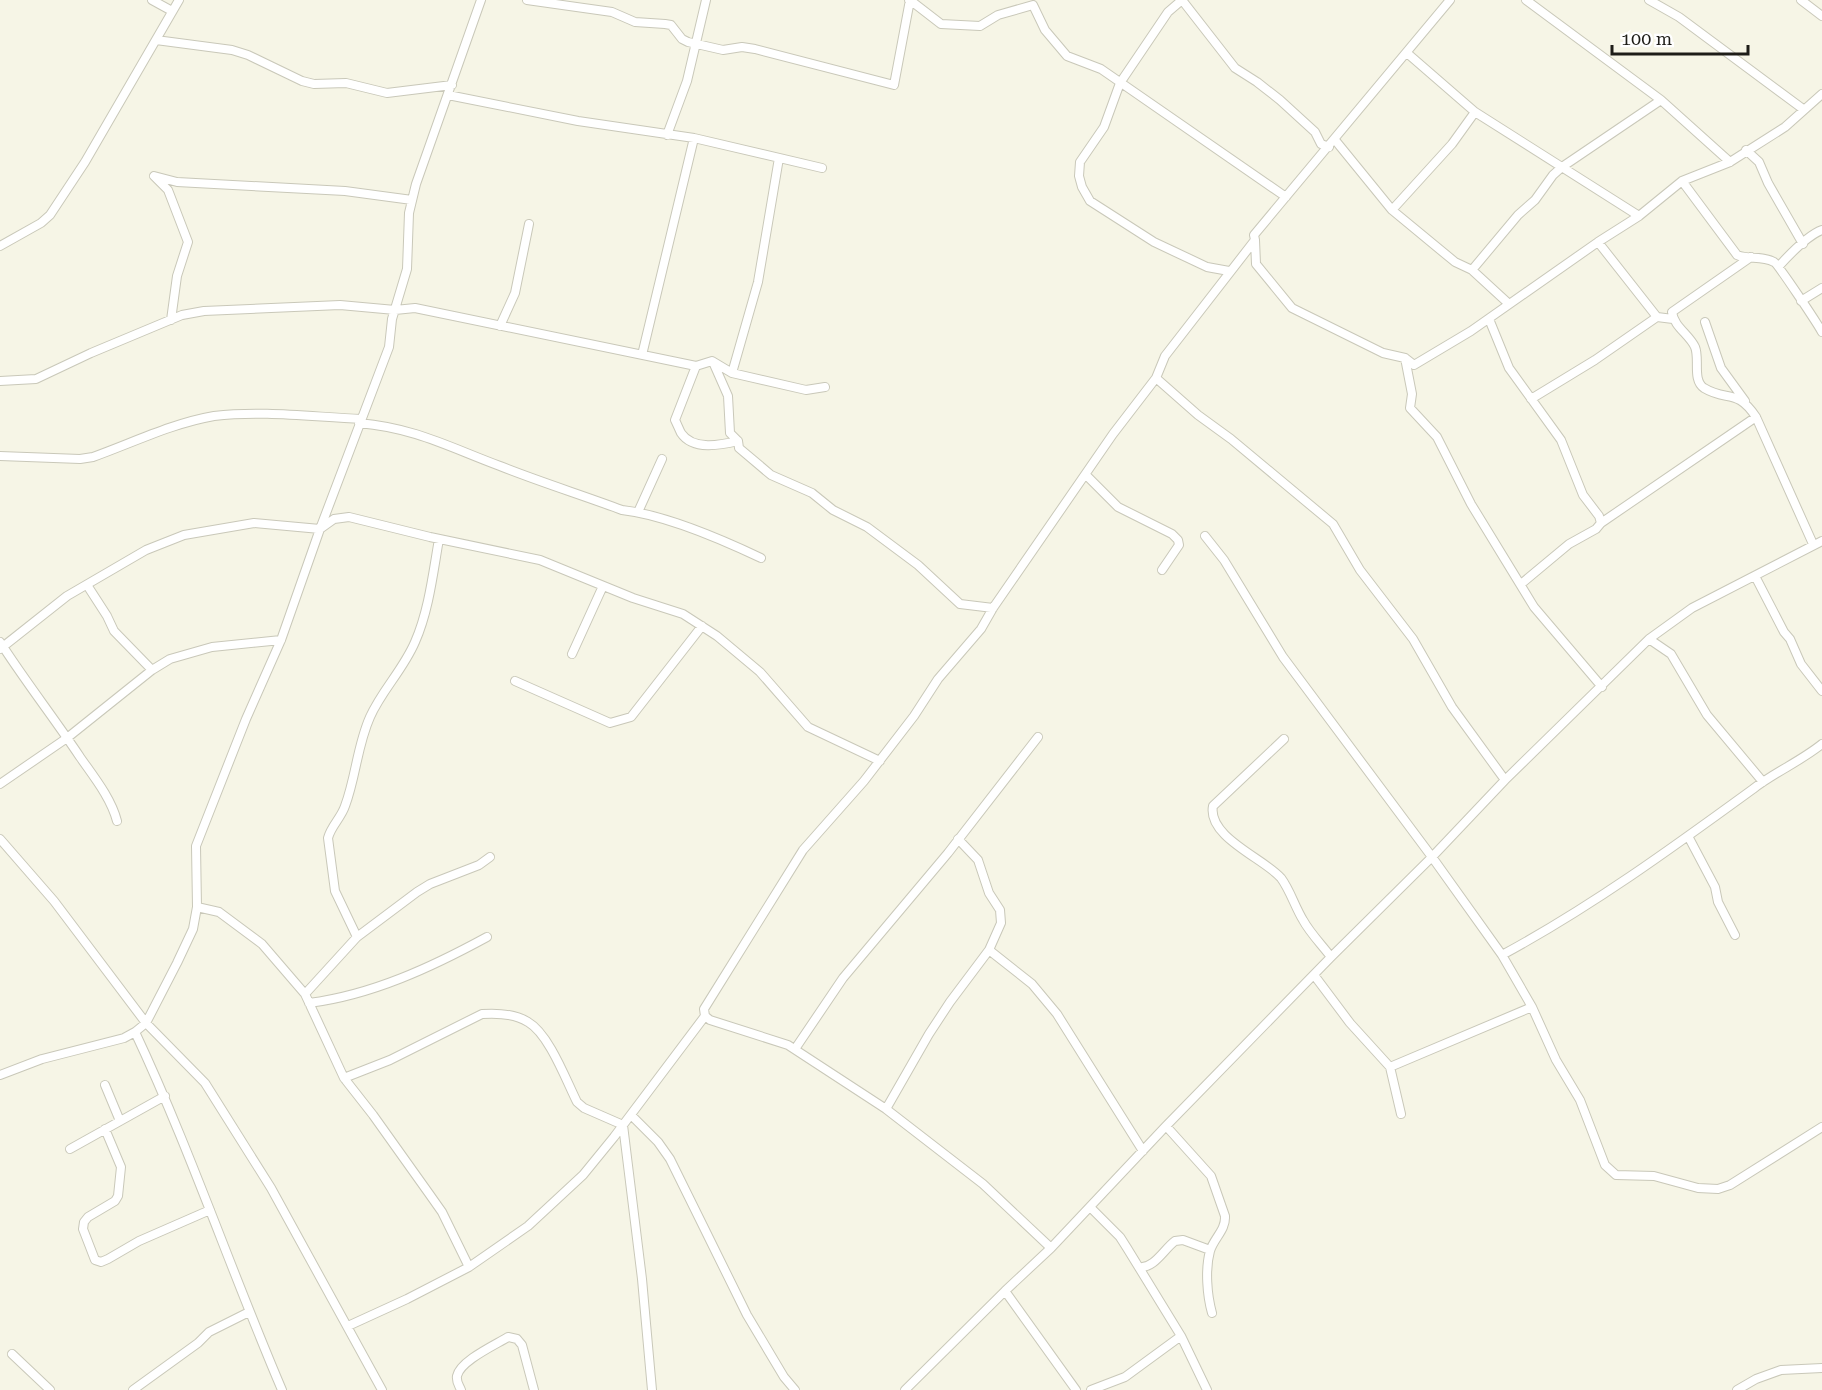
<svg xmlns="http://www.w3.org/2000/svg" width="1822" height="1390" font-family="'Roboto Serif',serif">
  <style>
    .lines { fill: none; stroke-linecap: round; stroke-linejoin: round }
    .minor-casing { stroke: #c9c8b9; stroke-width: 10 }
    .minor { stroke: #fff; stroke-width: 8 }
  </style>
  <rect width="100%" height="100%" fill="#f6f5e6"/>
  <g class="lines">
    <g class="minor-casing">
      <path id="minor" d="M152 0 172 11
        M527 0 612 12 635 22 665 24 671 25 682 39 688 42 723 50 742 47 755 49 894 85 910 0H909
        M910 0 941 24 980 26 998 15 1033 5 1045 30 1067 56 1101 69 1286 197
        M1526 0 1661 100 1730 162
        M1649 0 1679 17 1803 109
        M1801 0 1822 16
        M156 40 232 50 248 55 302 81 314 84 346 83 387 93 452 85
        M1407 53 1475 112 1639 216
        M448 95 578 121 694 138 822 168
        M667 135 687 81 706 0
        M1335 140 1392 210 1455 262 1472 270 1509 304
        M1746 150 1759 162 1768 183 1803 244
        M1682 181 1737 255C1748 260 1762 255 1774 262 1778 264 1817 323 1822 332
        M1392 210 1452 144 1475 112
        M1255 240 1256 264 1292 308 1383 353 1405 358 1414 365 1471 331 1598 242 1639 216 1682 181 1730 162 1785 127 1822 94
        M1598 242 1657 317 1673 319
        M0 246 41 223 50 215 85 162 179 0
        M1751 257 1672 312C1674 327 1689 334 1695 347 1700 359 1692 380 1704 388 1727 402 1737 388 1756 417L1813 544
        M1779 266C1789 255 1808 235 1822 230
        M1472 270 1518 215 1535 200 1553 175 1562 167 1661 100
        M1229 271 1207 267 1154 242 1090 201 1082 187 1079 176 1080 162 1104 127 1120 83 1168 12 1182 0 1235 68 1257 82 1280 100 1315 132 1321 144 1329 147
        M1801 301 1822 288
        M1489 319 1509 368 1561 440 1583 495 1599 516 1601 523
        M171 320 177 276 188 242 168 190 154 176 177 182 345 191 412 200
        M1705 322 1721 368 1745 401
        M500 326 515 293 529 224
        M642 355 694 138
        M1405 358 1412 394 1410 408 1437 437 1471 504 1534 607 1602 687
        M713 362 728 396 730 433 738 441 739 448 771 475 812 493 833 510 867 527 918 565 960 604 993 608
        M696 366 675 420C677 424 679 429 681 433 693 451 721 445 738 441
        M732 373 758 282 779 158
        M1156 378 1198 415 1231 439 1333 524 1360 570 1413 639 1452 707 1505 780
        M0 381 36 379 91 353 182 315 204 311 340 305 395 310 415 308 696 366 712 361 732 373 806 390 825 387
        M1531 399 1595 360 1657 317
        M359 423C415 428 449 447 500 466 540 482 582 495 622 510 666 515 721 539 761 558
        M0 456 80 459 93 457C132 443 173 423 214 416 262 410 313 417 361 419
        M1086 475 1118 507 1172 534 1178 540 1179 545 1162 570
        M638 512 662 459
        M1205 536 1224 560 1283 657 1432 857 1502 955 1532 1007 1556 1060 1580 1100 1605 1165 1616 1175 1654 1176 1698 1188 1718 1189 1730 1185 1822 1127
        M1755 576 1784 632 1790 639 1801 664 1822 691
        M1521 584 1569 544 1596 529 1601 523 1756 417
        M87 585 107 616 114 631 152 670
        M1649 639 1671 654 1707 715 1763 782
        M0 642C25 681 54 718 80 757 94 777 111 798 117 821
        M0 649 67 596 146 550 184 535 254 523 320 529 334 519 349 517 430 537 540 560 633 598 683 614 717 636 760 672 808 727 880 761
        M572 654 603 586
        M515 681 610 723 631 717 702 626
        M1284 739 1213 806C1207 837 1265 859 1281 878 1290 890 1295 907 1303 920 1310 933 1322 945 1331 957
        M0 784 67 738 152 670 170 659 212 647 281 640
        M1688 836 1715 887 1718 902 1735 935
        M0 839 54 901 146 1023 205 1083 271 1188 382 1390
        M197 907 219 912 262 944 305 994 344 1078 373 1115 430 1195 442 1212 469 1267
        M357 937 335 891 328 838C331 826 341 818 345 806 356 777 357 746 370 717 382 690 403 670 415 642 429 610 433 573 439 539
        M989 950 1032 984 1057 1014 1143 1151
        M1502 955C1591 907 1672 848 1753 789 1775 772 1801 761 1822 744
        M1314 975 1350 1023 1390 1067 1401 1114
        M305 994 357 937 417 892 430 884 479 865 490 857
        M309 1003C372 995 432 967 487 937
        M135 1032C190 1149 231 1271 282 1390
        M795 1049 843 978 948 853 1038 737
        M1390 1067 1532 1007
        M0 1075 42 1059 124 1038 135 1032 146 1023 177 963 193 929 197 907 196 846 246 719 281 640 320 529 389 347 392 319 407 269 409 213 416 184 481 0
        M344 1078 390 1060 482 1014C496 1013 515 1014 528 1022 549 1034 566 1080 577 1102L584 1108 623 1125 642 1279 652 1390
        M105 1085 120 1121
        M886 1109 929 1034 950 1002 989 950 1001 923 1000 910 989 893 978 860 958 839
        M631 1115 658 1142 670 1159 747 1315 784 1377 795 1390
        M1166 1126 1211 1176 1225 1216C1226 1230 1214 1238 1210 1251 1205 1269 1207 1295 1212 1313
        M105 1129 121 1167 118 1196 115 1201 88 1217 84 1222 83 1229 95 1260 101 1262 108 1259 139 1241 210 1210
        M70 1149 165 1096
        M1090 1207 1120 1237 1127 1248 1181 1336 1207 1390
        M1051 1248 983 1184 886 1109 788 1045 710 1020 705 1016 704 1009 803 850 864 781 914 716 938 679 981 629 993 608 1113 434 1156 378 1165 356 1255 240 1254 235 1450 0
        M1139 1267C1154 1269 1164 1249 1175 1241L1183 1240 1210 1250
        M1005 1291 1076 1390
        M348 1326 407 1299 469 1267 528 1226 583 1175 614 1137 705 1016
        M12 1354 50 1390
        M133 1390 198 1343 209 1332 249 1312
        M461 1390C459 1385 456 1382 457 1376 460 1361 495 1345 508 1337L517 1339 522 1345 534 1390
        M905 1390 1005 1291 1051 1248 1166 1126 1331 957 1432 857 1505 780 1649 639 1692 608 1822 541
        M1091 1390 1125 1377 1181 1336
        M1737 1390 1756 1379 1781 1370 1822 1368"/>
    </g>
    <use href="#minor" class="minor"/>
  </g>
  <path d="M1612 45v9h136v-9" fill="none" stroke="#1e1d18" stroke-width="3"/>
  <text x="1621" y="45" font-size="18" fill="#1e1d18" stroke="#ffffff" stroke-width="4.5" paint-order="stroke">100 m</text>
</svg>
